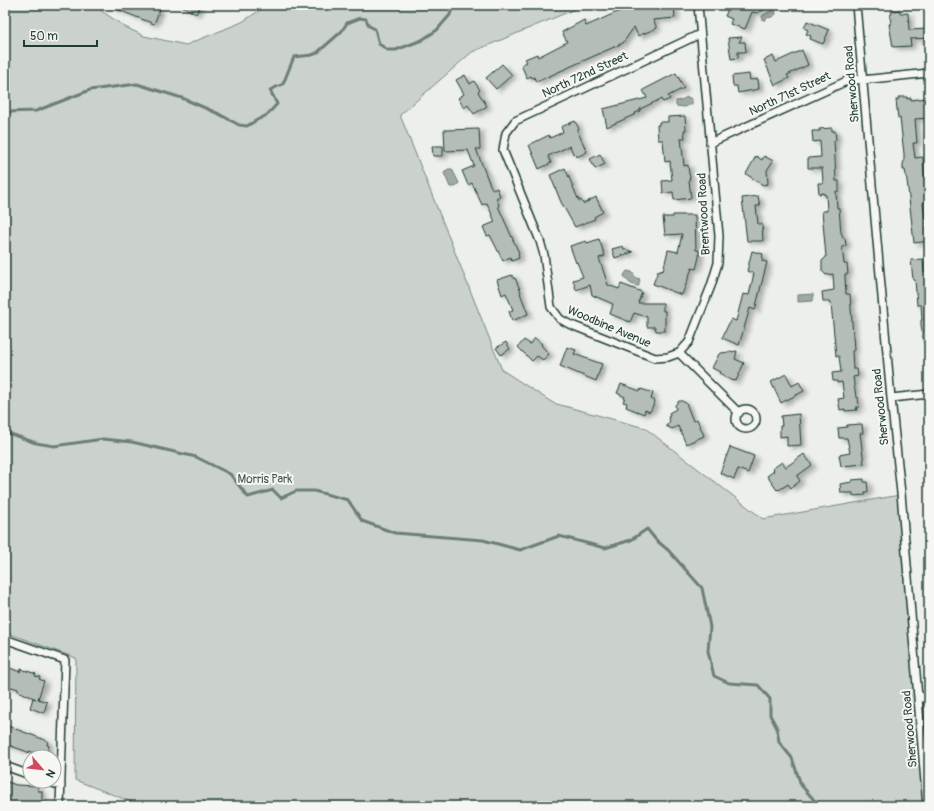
<svg xmlns="http://www.w3.org/2000/svg" width="934" height="811" font-family="Pangolin,sans-serif">
  <style>
    .green { fill: #cbd2cc; stroke: #758880 }
    .water { fill: #9faaa4; stroke: #6c7e77 }
    .lines { fill: none; stroke-linecap: round; stroke-linejoin: round }
    .stream { stroke: #6c7e77; stroke-width: 3 }
    .building { fill: #b4bdb8; stroke: #1f3d34; filter: url(#shadow) }
    .street-casing { stroke: #1f3d34; stroke-width: 10 }
    .street { stroke: #f6f6f2; stroke-width: 7 }
    .labels { text-anchor: middle; dominant-baseline: central; stroke-width: 4; stroke-linejoin: round; paint-order: stroke }
    .street-label { font-size: 12px; fill: #1f3d34; stroke: #f6f6f2 }
    .park-label { font-size: 12px; fill: #415b52; stroke: #f6f6f2 }
  </style>
  <defs>
    <filter id="shadow"><feDropShadow dx="4.5" dy="2.5" stdDeviation="2" flood-color="#0004"/></filter>
  </defs>
  <rect width="100%" height="100%" fill="#edefea"/>
  <filter id="ink" filterUnits="userSpaceOnUse"><feTurbulence type="fractalNoise" baseFrequency=".025" numOctaves="2"/><feDisplacementMap in="SourceGraphic" scale="8" xChannelSelector="R" yChannelSelector="G"/><feConvolveMatrix kernelMatrix="1 2 1 2 8 2 1 2 1" color-interpolation-filters="sRGB"/></filter>
  <g filter="url(#ink)">
    <path class="green" d="M5 5H93L125 27 144 36 186 45 242 22 268 5H585L472 52 400 115 502 370 553 403 645 428 763 519 900 495 915 694 929 704V806H142L75 780 76 658 5 632Z"/>
    <path class="water" d="M772 10H775L776 14 772 17 766 18V20H763L762 16Z
      M687 97 692 99V104L685 107 676 106V101L681 100Z
      M448 169H452L459 183 455 187H450L444 173Z
      M627 271 632 272 637 279 639 278 640 281 639 282V286C633 286 625 281 624 275Z
      M813 294V301L798 302V295Z"/>
    <g class="lines">
      <path class="stream" d="M5 112 36 111 90 90 137 84 182 98 219 114 239 125 247 126 257 120 267 115 277 104 270 90 283 84 294 57 312 55 317 53 341 32 347 23 360 18 366 19 369 26 375 29 379 44 388 50H396L422 40 437 30 443 23 450 15 453 5
        M5 432 36 443 54 446 103 439 132 442 196 457 230 474 248 497 273 490 281 498 296 491H314L348 500 362 521 395 533 483 540 520 550 559 536 605 548 631 540 647 529 656 540 668 550 702 588 710 627 708 651 714 676 729 683 758 685 770 699V715L777 728 779 742 792 758 801 785 815 801 822 806"/>
    </g>
    <path class="building" d="M106 5H150L160 9 154 24Z
      M180 5H201L196 14Z
      M633 5H674L675 18 653 20 657 28 638 36 634 27 623 43 536 82 534 77 532 78 531 76 527 78 521 65 527 62 525 59 537 54 538 57 567 42 562 32 564 31 584 20 586 26Z
      M730 5H774L757 13 752 12 745 29 730 24 732 19 725 16Z
      M900 10V14L908 13 909 30 929 29V38L910 39 911 46 893 47 889 24H891L890 15 892 14 891 11Z
      M807 21 829 30 823 44 810 39 811 36 806 34 808 30 804 28Z
      M742 37 739 42H745L746 52H738V58L731 59 728 38Z
      M802 50 808 65 787 75 789 78 775 85 764 60 773 56 776 62Z
      M502 64 512 75 496 89 486 78Z
      M676 73 684 88 668 96 670 99 663 102 661 99 640 109V111L635 113 636 114 607 127 603 109 647 98 643 90Z
      M749 74 750 80 758 79 759 89 738 93 737 86H733L732 76Z
      M465 75 470 84 474 81 480 90 478 92 487 106 474 114 468 105 464 108 458 98 464 94 456 80Z
      M898 97H907V99L911 98V100L926 98V100L929 99V118L915 119 917 143H913L915 158 923 157 925 183 929 182V202L923 203 926 228H929V241L914 243 907 180 905 170H903V164L904 161V154L900 118H898L896 100 899 99Z
      M685 116 686 130H684L685 138H681L684 166 688 165 689 174 690 177 689 180 691 198 674 200 673 192 663 193 662 181 672 180 670 161 665 162 663 140H658L657 125H659V122H668V117Z
      M575 121 579 129 577 130 587 152 577 157 575 153 573 154 570 146 548 156 551 163 539 169 529 145 549 135 550 138 563 132 561 127Z
      M832 128V131H835L836 140 834 141 835 159 836 181H839V191H836L837 208H839L841 233 842 234 843 238H845L846 246 842 247 844 264H847L848 274H845V277L846 294H850L854 350 852 351 853 369H857L858 376 853 377 856 397H858L859 407H856L857 410 845 411V409L840 410 838 399 844 398 842 382 837 383V381H833L832 373 841 372 839 356H836L831 303H830L829 301H823L822 292 834 290 833 274 826 275 822 271V261L826 257 822 211H827L826 195H824V193L819 194 818 183H823L822 168H808V158L821 157 820 141 813 142 812 131H820L819 129Z
      M479 129 480 149H476L490 185 493 190 497 188 500 196 496 198 499 205 498 206 519 253 518 254 519 258 512 261 510 257 503 261 490 235 487 236 483 227 495 222 487 203 482 205 472 183 468 185 462 171 474 166 468 150 445 151 444 130Z
      M432 146H443V156H433Z
      M600 154 605 164 595 169 590 159Z
      M756 156 762 160 764 156 773 161 767 170 768 184 763 185 746 174Z
      M565 168 579 201 581 200 583 204 596 197 603 212 594 217 595 219 575 227 561 202 550 175Z
      M758 196 760 206H756L758 224H762L763 241H747L742 198Z
      M673 215H695L696 250H699V257L696 269 692 268 682 295 653 284 658 271 660 272V270L663 271 668 250 678 252 682 234 665 235 663 217H673Z
      M599 239 605 256 599 258 608 285 619 289 621 284 642 292 638 303H663V311H665V331H656L655 327H647V317L634 313 630 322 610 314 613 304 592 295 590 285 576 290 573 280 583 277 577 262 576 263 570 246 586 241 587 243Z
      M623 246 624 249 633 252 615 258 612 249Z
      M752 251 763 254 762 261 767 262 755 310 750 308 739 345 722 338 731 319 736 321 743 294 749 295 754 273 747 271Z
      M923 259 924 272H929V343L924 344 921 325V320H922L921 305H917L915 280H913L911 260Z
      M512 275 514 279 515 278 521 292 520 293 528 314 512 321 509 311 513 310 506 293 502 295 497 280Z
      M535 338 542 344 541 345 549 354 543 360 537 356 532 361 518 347 524 340 530 344Z
      M506 342 510 349 501 355 496 348Z
      M567 347 576 350 574 354 602 364 596 381 560 366Z
      M737 351 735 359 744 363 736 381 734 380V381L724 377 725 376 719 373 720 372 712 368 719 354 721 353Z
      M786 374 792 386 799 382 804 391 781 403 771 382Z
      M621 384 640 391 641 389 653 393 651 399 655 401 650 412 645 410 644 414 626 407 627 403 623 402 625 397 617 393Z
      M679 401H682L686 403 693 421 697 419 704 436 686 444 678 426 672 429 666 426 670 421 668 417 670 416 669 413 676 409 675 405Z
      M799 414 801 445 787 446V436L780 437V426H782L781 416Z
      M862 424 863 433H860L864 464 841 466 839 455 850 453 847 438H839L838 428 847 427V425Z
      M730 447 754 456 748 473 738 469 734 479 720 473Z
      M804 454 812 465 797 476 800 481 791 488 788 484 779 490 778 489 777 490 767 476 774 471 772 469 782 462 786 467Z
      M864 479V482H867L868 492H865V495L853 496V493H841L840 484 852 482V480Z
      M5 666 20 672 21 669 36 674 35 676 40 677 39 679 44 681 38 699 47 702 44 713 30 708 33 698 36 699 18 691V689L5 685Z
      M5 725 48 741 47 745 49 746 46 757 29 751V753L25 751 5 744Z
      M5 781 16 785 38 786V791H42V806H5Z"/>
    <g class="lines">
      <g class="street-casing">
        <path id="street" d="M698 5 719 236 718 263 711 286 689 342 679 353 668 357 655 358 569 324 560 319 551 307 544 255 540 241 503 150 506 133 515 121 700 34
          M856 5 891 398 901 493 927 806
          M710 143 851 79 862 80 929 73
          M679 353 739 413
          M891 398 929 394
          M736 419a10 10 0 1 1 20 0a10 10 0 1 1-20 0Z
          M5 639 65 660 60 806
          M918 694 929 702
          M5 766 30 775
          M47 781 61 786"/>
      </g>
      <use href="#street" class="street"/>
    </g>
  </g>
  <g class="labels">
    <g class="street-label">
      <text transform="translate(585 75) rotate(-25)">North 72nd Street</text>
      <text transform="translate(852 84) rotate(-95)">Sherwood Road</text>
      <text transform="translate(790 94) rotate(-25)">North 71st Street</text>
      <text transform="translate(704 214) rotate(-93)">Brentwood Road</text>
      <text transform="translate(609 327) rotate(23)">Woodbine Avenue</text>
      <text transform="translate(881 407) rotate(-96)">Sherwood Road</text>
      <text transform="translate(910 729) rotate(-95)">Sherwood Road</text>
    </g>
    <g class="park-label">
      <text x="265" y="479">Morris Park</text>
    </g>
  </g>
  <rect width="934" height="811" fill="none" stroke="#f6f6f2" stroke-width="20"/>
  <rect x="10" y="10" width="914" height="791" fill="none" stroke="#1f3d34" stroke-width="1.5" filter="url(#ink)"/>
  <g transform="translate(42 769) rotate(118)"><circle r="19" fill="#f6f6f2" stroke="#a0aca6"/>
  <path d="M0-3L7 15L0 10L-7 15Z" fill="#d1495b"/>
  <text y="-6" font-size="11" font-weight="bold" text-anchor="middle" fill="#1f3d34">N</text>
  </g>
  <path d="M24 40v6h73v-6" fill="none" stroke="#1f3d34" stroke-width="2"/>
  <text x="30" y="40" font-size="12" fill="#1f3d34" stroke="#f6f6f2" stroke-width="3" paint-order="stroke">50 m</text>
</svg>
